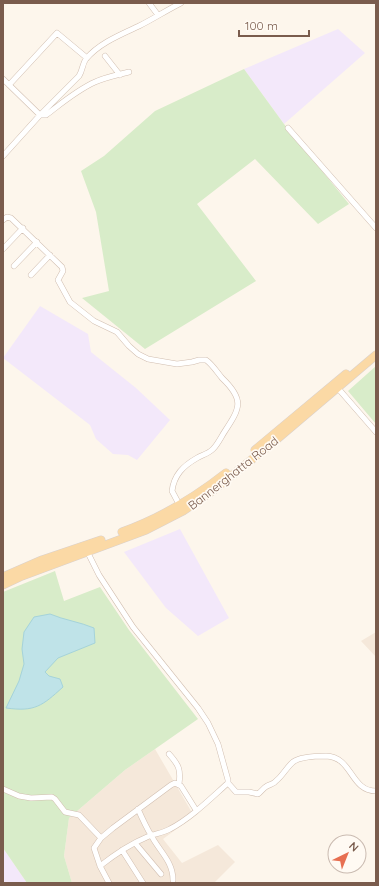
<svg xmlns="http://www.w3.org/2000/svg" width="379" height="886" font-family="Quicksand,sans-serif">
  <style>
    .residential { fill: #f5e8da }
    .education { fill: #f3e8fa }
    .green { fill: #d8ecc9 }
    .water { fill: #bfe3e8; stroke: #a5d3da }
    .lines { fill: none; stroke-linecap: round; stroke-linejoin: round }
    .street-casing { stroke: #d1beb0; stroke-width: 6 }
    .primary-casing { stroke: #dad1cd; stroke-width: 9 }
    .street { stroke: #fff; stroke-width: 5 }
    .primary { stroke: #fbd9a5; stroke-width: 8 }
    .labels { text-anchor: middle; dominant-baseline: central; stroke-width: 3.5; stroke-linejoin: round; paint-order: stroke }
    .street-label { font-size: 12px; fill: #7a5c4d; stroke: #fffaf3 }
  </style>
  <rect width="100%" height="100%" fill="#fdf6ec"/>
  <path class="residential" d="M376 632V657L361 641Z
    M155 749 194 816 163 839 182 863 218 845 235 862 214 883H72L64 856 69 818 125 770Z"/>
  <path class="education" d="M338 29 365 53 284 124 244 69Z
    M40 306 88 334 91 352 136 388 170 420 137 460 128 455 113 454 96 439 90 425 3 358Z
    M180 529 229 618 198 636 166 608 124 552Z
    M3 848 27 883H3Z"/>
  <path class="green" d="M244 69 284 124 349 204 318 224 255 159 197 204 256 281 145 349 82 298 109 291 96 212 81 171 104 156 155 111Z
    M376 366V424L348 391Z
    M55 571 64 601 100 587 129 630 198 719 125 770 69 818 64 856 72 883H27L3 848V592Z"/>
  <path class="water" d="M50 614C64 620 80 622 94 628L95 643 58 658 45 672 49 676 60 679 63 687C42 706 35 712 6 708L19 681 24 664 22 649 24 632 34 617Z"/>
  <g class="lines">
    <g class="street-casing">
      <path id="street" d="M149 3 158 15
        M105 56 120 75
        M3 79 40 115H46C62 103 77 90 95 82 106 77 117 75 129 72
        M9 85 57 33 87 58
        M288 128 376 228
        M3 156 40 115 79 76C83 70 82 64 86 59 99 43 122 34 139 26 153 19 167 10 181 3
        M3 220 7 217 11 218 62 267 63 271 58 280 70 302 94 321 117 332 129 346 138 354 148 359 177 364 192 362 199 360H206C212 364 217 372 222 378 245 400 240 408 225 431 221 437 218 444 213 449 208 454 202 455 197 458 183 466 174 475 172 491L180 506
        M3 249 23 228
        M14 266 37 242
        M31 275 50 255
        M336 386 376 432
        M87 551 99 575 133 627 198 708 208 723 218 744 228 780V783C210 799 191 818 170 829 163 833 154 834 147 837 130 844 114 855 100 866
        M169 754C179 765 181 770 179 784
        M228 783 236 792H249L258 794C261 792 263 788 267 786 271 784 274 784 277 780 283 775 287 767 293 762 301 756 317 756 326 756 353 757 350 791 376 791
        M3 789 19 796 31 798 52 797 55 799 65 812 79 815 101 838
        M138 809C142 818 146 827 151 835 159 851 173 861 173 880
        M135 843 161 874
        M122 850 143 883
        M109 883 100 866 94 848 101 838 113 828 171 785 175 783 181 786 196 810"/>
    </g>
    <g class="primary-casing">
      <path id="primary" d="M255 450 346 374
        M122 532C161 518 193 499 226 473
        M3 577 42 560 101 540
        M3 585 22 576 146 530 183 511 211 492 270 445 376 355"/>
    </g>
    <use href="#street" class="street"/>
    <use href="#primary" class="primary"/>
  </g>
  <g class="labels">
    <g class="street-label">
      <text transform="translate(233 473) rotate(-38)">Bannerghatta Road</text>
    </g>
  </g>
  <rect width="379" height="886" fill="none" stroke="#7a5c4d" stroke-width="8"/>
  <g transform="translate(347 854) rotate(43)"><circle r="19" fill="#fffaf3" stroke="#cabbb1"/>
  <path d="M0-3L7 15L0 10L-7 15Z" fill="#e76f51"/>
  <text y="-6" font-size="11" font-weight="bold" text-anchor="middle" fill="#7a5c4d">N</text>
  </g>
  <path d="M239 30v6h70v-6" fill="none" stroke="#7a5c4d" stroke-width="2"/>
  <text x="245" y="30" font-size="12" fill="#7a5c4d" stroke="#fffaf3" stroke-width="3" paint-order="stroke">100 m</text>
</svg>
